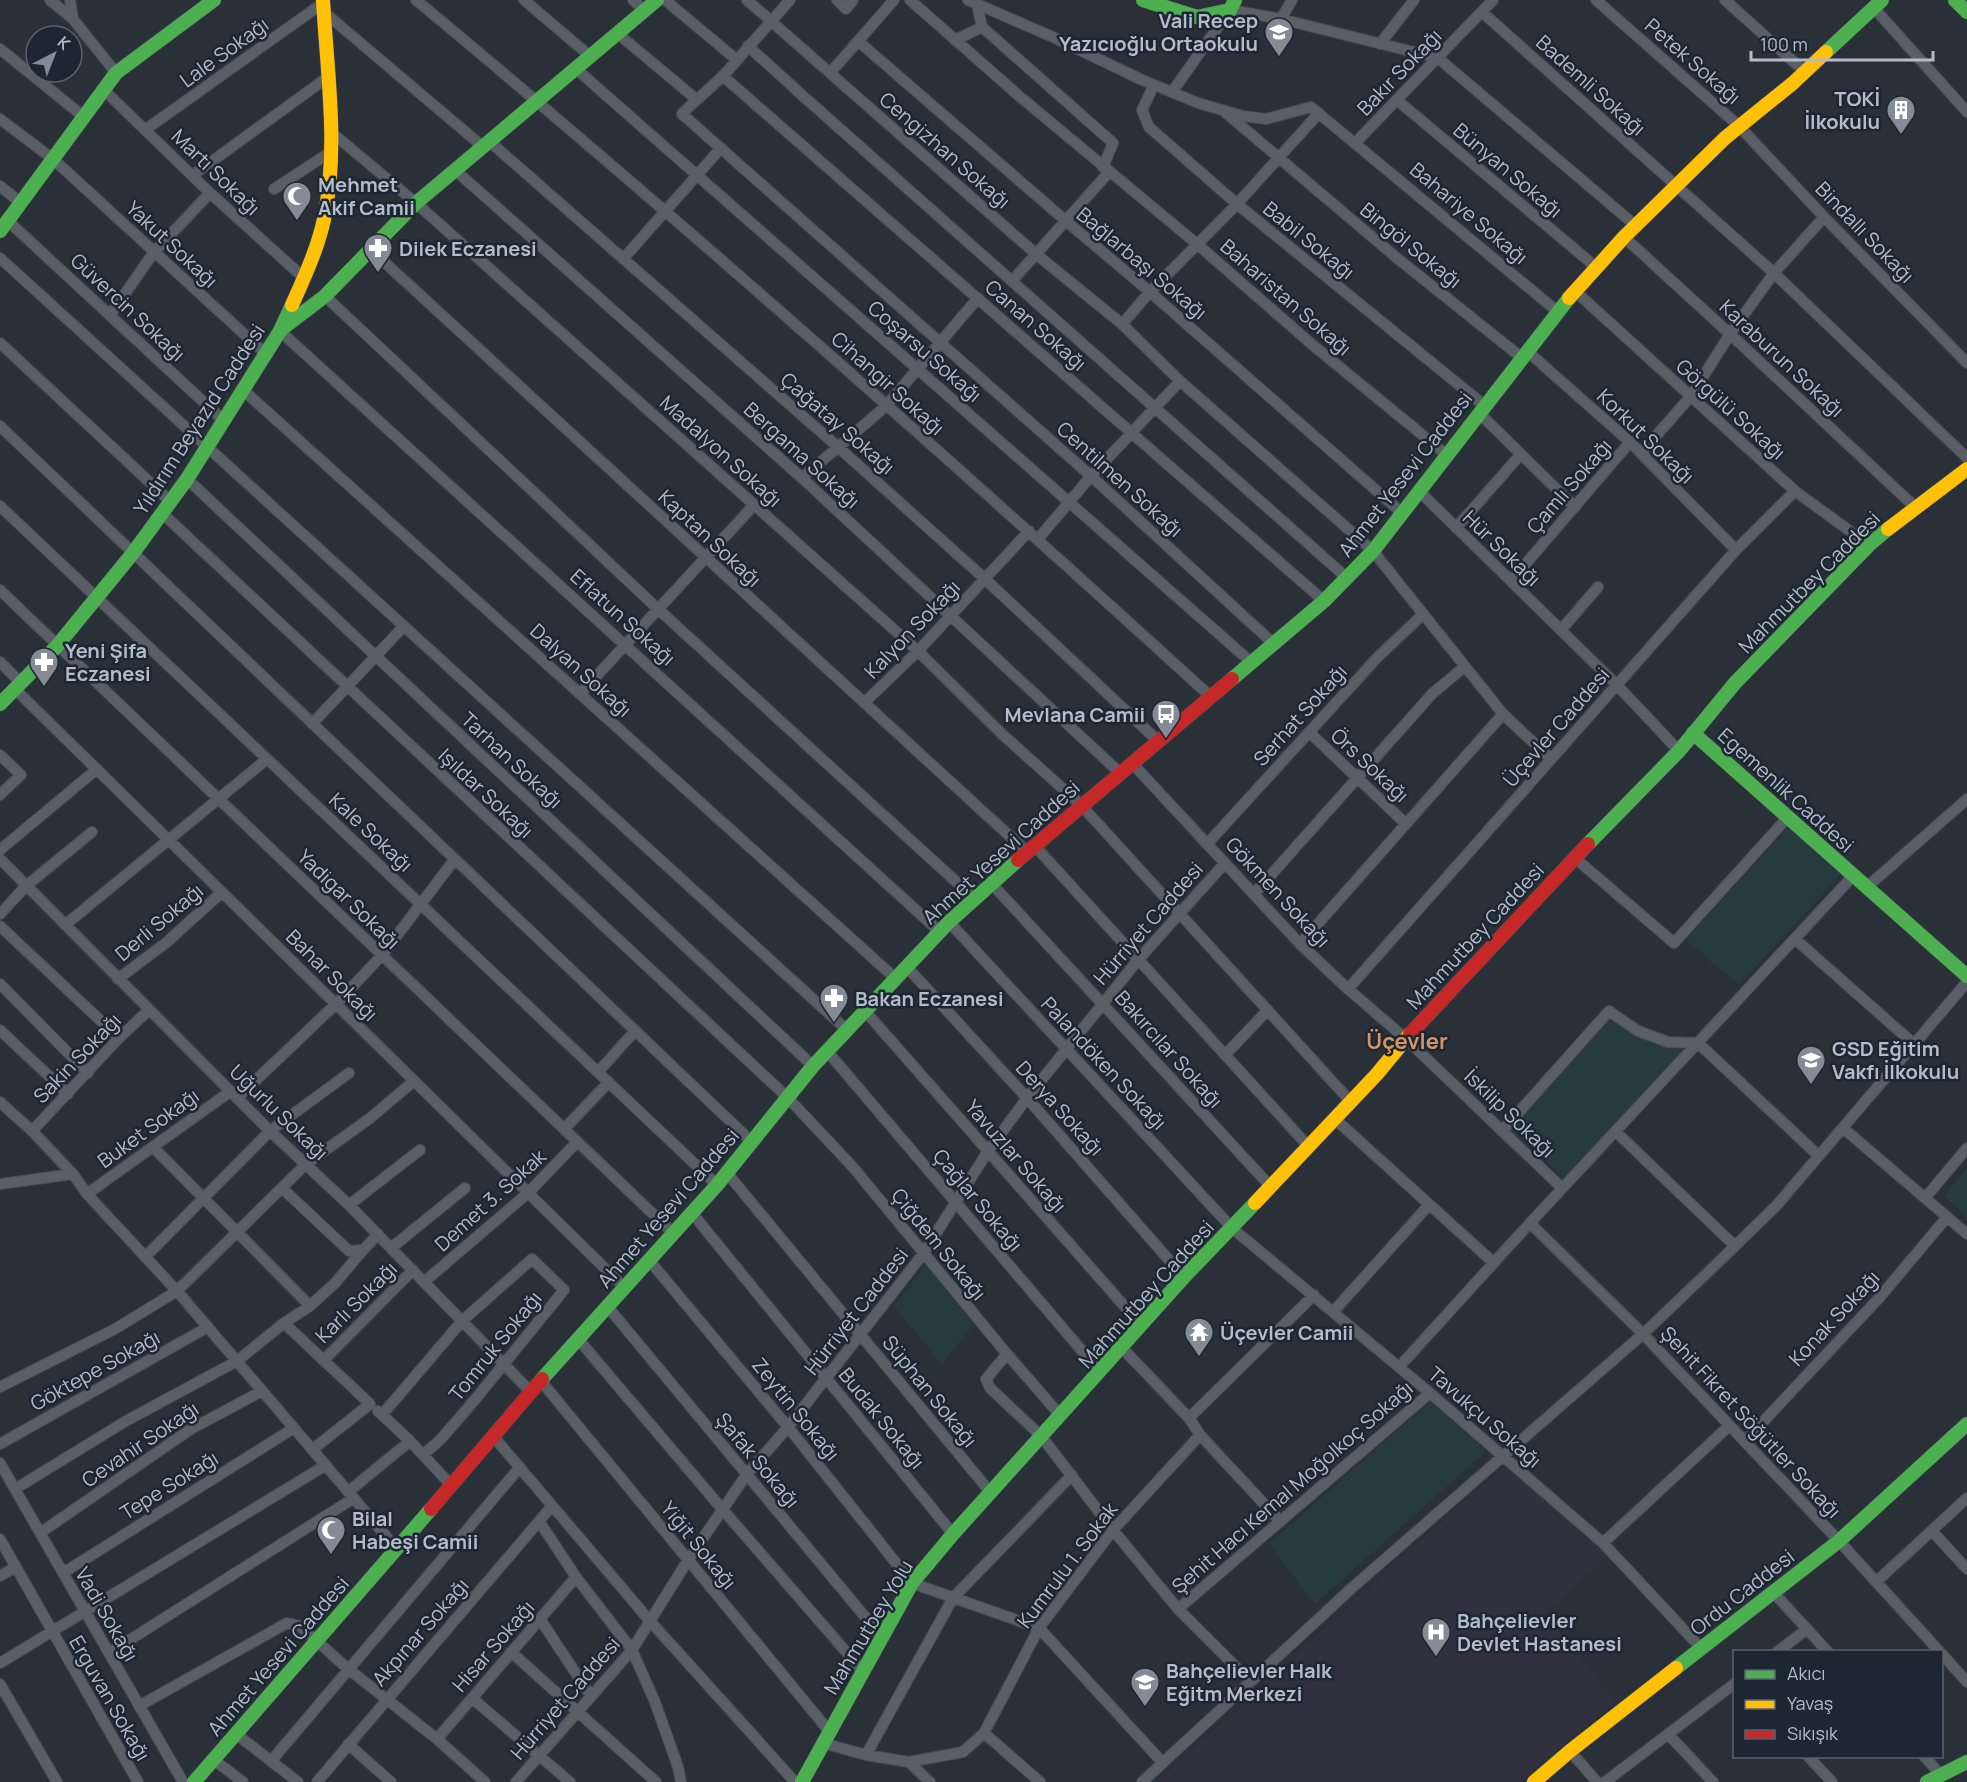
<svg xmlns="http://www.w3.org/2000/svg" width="1967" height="1782" font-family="Manrope,sans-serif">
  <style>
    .medical { fill: #31303e }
    .green { fill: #273a3e }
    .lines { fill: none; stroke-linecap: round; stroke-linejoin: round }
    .street-casing { stroke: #484c53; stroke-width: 12 }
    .fast-casing { stroke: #484c53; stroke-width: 15 }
    .slow-casing { stroke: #484c53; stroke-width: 15 }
    .jam-casing { stroke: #484c53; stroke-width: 15 }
    .street { stroke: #5a5e66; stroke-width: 10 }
    .fast { stroke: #4caf50; stroke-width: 14 }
    .slow { stroke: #ffc107; stroke-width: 14 }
    .jam { stroke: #c62828; stroke-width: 14 }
    .labels { text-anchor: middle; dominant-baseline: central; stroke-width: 5; stroke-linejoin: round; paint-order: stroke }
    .poi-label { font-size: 20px; font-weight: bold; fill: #b4bcc9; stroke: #1d2633; text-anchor: start }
    .street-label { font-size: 20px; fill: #b4bcc9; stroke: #1d2633 }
    .quarter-label { font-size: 22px; font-weight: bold; fill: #d59563; stroke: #1d2633 }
  </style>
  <rect width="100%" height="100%" fill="#2a3038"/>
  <path class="medical" d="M1505 1466 1608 1556 1543 1614 1616 1701 1519 1782H1157L1398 1560Z"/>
  <path class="green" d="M1788 828 1842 873 1739 985 1686 940Z
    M1610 1015 1638 1037 1685 1050 1565 1178 1508 1129Z
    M1967 1168V1218L1944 1196Z
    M926 1264 973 1324 942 1365 894 1306Z
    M1431 1401 1486 1451 1315 1604 1269 1544Z"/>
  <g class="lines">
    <g class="street-casing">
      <path id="street" d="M50 0 73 19 116 73
        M70 0 73 19
        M416 0C687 225 950 459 1210 696
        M524 0 590 56
        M633 0 644 10
        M665 0 737 60C721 81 700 95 682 114L1091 476 1274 644
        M747 0 1036 254 1122 324 1180 381 1373 551 1503 714 1300 944
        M837 0 846 9 853 0
        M910 0 1018 95 1197 244 1315 347 1447 455
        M968 0 1055 38 1140 79 1198 103 1243 116 1266 119 1311 107 1558 312
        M1596 0 1739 126 1824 217 1967 363
        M1725 0 1805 72
        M977 5 982 27 1113 143 1103 167
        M1874 8 1967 112
        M324 12 482 146
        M1482 12 1774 273 1967 458
        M1281 19 1292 0
        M617 33 696 99
        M955 40 982 27
        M858 41 1066 221 1150 292 1402 513
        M1380 44 1414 0
        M748 46 803 96 1347 578
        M0 49 84 117
        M737 60 790 0
        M575 68 1251 662
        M830 73 894 0
        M724 77 1324 601
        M1154 85 1142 110 1149 127 1237 204 1485 406
        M104 90 210 193 304 278
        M1172 92 1230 10 1281 19 1438 58 1635 225
        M1397 100 1596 267
        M1226 113 1397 258 1522 358
        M0 119 53 159 267 355
        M145 130 323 3
        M331 132 416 203 918 651 1003 735 1081 805 1351 1102
        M489 141 838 447 985 579 1157 740
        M1356 142 1493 0
        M455 170 802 478 1119 772
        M193 175 328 77
        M0 186 21 203
        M274 189 332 151
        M8 221 223 420
        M1624 237 1730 334 1915 507
        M370 249 1027 852
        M0 258 847 1030
        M623 259 721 148
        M1012 281 1109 172
        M1575 291 1795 491 1869 545
        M325 296 658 609 975 899
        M110 315 154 252 210 193
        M1122 324 1150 292 1237 204 1319 113
        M280 331 940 932
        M0 343 170 501
        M1527 351 1630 442 1736 550
        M242 389 895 978
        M1479 413 1575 507
        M0 426 752 1142
        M1641 453 1691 396 1730 334 1774 273 1824 217
        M802 478 886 406 978 298
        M187 479 813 1066
        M1419 491 1617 685 1679 751
        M0 506 717 1185
        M162 513 787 1097 852 1166 1007 1354 1060 1415
        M1456 528 1521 454
        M1038 539 1091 476 1180 381
        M1511 581 1630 442
        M0 590 673 1233
        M1561 630 1598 587
        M0 662 21 683
        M15 689 624 1287
        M580 694 754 505
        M864 703 918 651 1029 531
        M1503 714 1551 759
        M312 724 404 626
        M1309 732 1406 824
        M0 755 21 775 0 795
        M1131 762 1300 944 1348 989 1406 1039 1562 1188
        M1207 844 1376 659 1423 614
        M1034 845 1309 1147
        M0 850 97 769
        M1575 858 1674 943 1788 817
        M0 859 270 1131 349 1205 531 1392
        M992 884 1271 1187
        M1867 887 1967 799
        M1254 894 1432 694 1464 667
        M0 914 26 886 92 832
        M949 922 1232 1228 1430 1393 1603 1543 1701 1648
        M65 925 267 759
        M0 926 119 1038
        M1795 939 1914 1044
        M906 966 1027 1098 1184 1277
        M118 979 167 942 222 892
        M0 984 88 1073
        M1348 989 1736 550 1795 491
        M865 1011 1141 1325
        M0 1030 68 1094
        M827 1051 1100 1372
        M1225 1055 1268 1010
        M598 1072 635 1031
        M237 1098 336 1004 382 955 455 859
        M0 1102 32 1131 73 1174 87 1194 177 1291 397 1549
        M1335 1119 1494 1263
        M1843 1128 1967 1234
        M564 1129 609 1082
        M32 1131 119 1038 149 1010
        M1502 1131 1609 1011 1638 1031 1668 1042 1698 1043 1819 1156
        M1616 1132 1735 1246
        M153 1147 310 1306
        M727 1173 991 1493
        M0 1184 73 1174
        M282 1188 349 1251 363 1250 378 1234
        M87 1194 231 1091
        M1925 1198 1967 1148
        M349 1205 420 1150
        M692 1213 953 1534
        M1530 1223 1643 1334 1839 1541 1940 1652
        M391 1248 465 1188
        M145 1257 270 1131 349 1073
        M649 1260 788 1427 912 1583 1039 1628 1163 1763
        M424 1282 528 1193 577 1142
        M607 1306 881 1636
        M1333 1312 1429 1205
        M284 1323 370 1404 313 1449
        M578 1339 723 1510 862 1670
        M1122 1348 1189 1418 1200 1435 1280 1521
        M1007 1354 986 1379 990 1388 1041 1436 1113 1530 1178 1609 1250 1681
        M324 1360 413 1270
        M1399 1367 1530 1223 1853 876
        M541 1381 829 1731
        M0 1387 115 1329 177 1291 306 1164 369 1119 414 1081
        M378 1411 410 1441 451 1485
        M382 1415 462 1321 532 1259 564 1290 473 1402 441 1439 423 1455
        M1189 1418 1314 1295
        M493 1436 650 1621 795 1782
        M1745 1441 1880 1297 1947 1217
        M0 1444 208 1327
        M0 1463 183 1782
        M15 1489 126 1421 237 1361 284 1323 310 1306 336 1282 363 1250
        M348 1492 410 1441
        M539 1521 576 1577 632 1650 655 1702 678 1767 681 1782
        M1932 1531 1967 1569
        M40 1533 191 1429 262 1391
        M0 1539 138 1782
        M1603 1543 1729 1426
        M63 1573 294 1428
        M0 1576 16 1567
        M1876 1582 1967 1498
        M1773 1592 1828 1652
        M1178 1609 1430 1393
        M540 1619 591 1696
        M511 1652 656 1782
        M1777 1652 1807 1629
        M109 1653 354 1498
        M1942 1654 1967 1682
        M0 1663 326 1465
        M0 1684 57 1782
        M472 1698 570 1782
        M139 1706 287 1623 300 1626 347 1668 437 1739 485 1782
        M984 1733 1040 1782
        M236 1734 298 1782
        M1668 1734 1713 1782
        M437 1739 576 1577
        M823 1743 866 1755 909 1762 963 1752 984 1733 1039 1628 1113 1530 1200 1435
        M348 1744 391 1782
        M1570 1751 1597 1782
        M866 1755 953 1598 1072 1475
        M1808 1756 1832 1782
        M1924 1756 1941 1775
        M214 1760 243 1782
        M272 1760 520 1467
        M909 1762 930 1782
        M317 1782 552 1506
        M516 1782 632 1650 688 1560 747 1474 788 1427 923 1254 988 1151 1027 1098 1138 960 1225 863
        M1142 1782 1353 1587 1643 1334 1705 1275 1776 1206 1967 982
        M1605 1782 1734 1684"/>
    </g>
    <g class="fast-casing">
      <path id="fast" d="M1143 0 1197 17 1230 10 1235 0
        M1955 0 1967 12
        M1826 52 1882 0
        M0 231 116 73 214 0
        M283 328 325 296 416 203 657 0
        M1232 679 1324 601 1373 551 1569 298
        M0 704 57 646 133 553 187 479 280 331 292 305
        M1693 733 1967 976
        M1588 844 1679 751 1735 683 1869 545 1888 529
        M542 1379 717 1185 813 1066 949 922 1018 860
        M1676 1668 1839 1541 1967 1424
        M194 1782 431 1509
        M802 1782 912 1583 953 1534 1184 1277 1255 1203
        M1927 1782 1967 1762"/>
    </g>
    <g class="slow-casing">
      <path id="slow" d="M1569 298 1624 237 1725 138 1793 83 1826 52
        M292 305C304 278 318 248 324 219 339 148 327 72 323 0
        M1888 529 1967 469
        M1255 1203 1377 1074 1410 1034
        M1534 1782 1570 1751 1676 1668"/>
    </g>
    <g class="jam-casing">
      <path id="jam" d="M1018 860 1232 679
        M1410 1034 1588 844
        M431 1509 542 1379"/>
    </g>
    <use href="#street" class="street"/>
    <use href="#fast" class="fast"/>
    <use href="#slow" class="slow"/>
    <use href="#jam" class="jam"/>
  </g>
  <defs>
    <g id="school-pin" transform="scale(1.5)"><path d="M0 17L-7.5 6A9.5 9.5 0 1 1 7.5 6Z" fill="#848b96" stroke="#1d2633"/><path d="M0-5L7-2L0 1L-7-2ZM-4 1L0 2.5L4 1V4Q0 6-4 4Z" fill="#fff"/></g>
    <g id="building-pin" transform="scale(1.5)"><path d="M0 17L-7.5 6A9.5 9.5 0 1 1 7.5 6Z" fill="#848b96" stroke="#1d2633"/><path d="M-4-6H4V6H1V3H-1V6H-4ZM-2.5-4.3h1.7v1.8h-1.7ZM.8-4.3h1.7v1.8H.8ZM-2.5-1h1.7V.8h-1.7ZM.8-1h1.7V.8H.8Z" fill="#fff"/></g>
    <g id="mosque-pin" transform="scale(1.5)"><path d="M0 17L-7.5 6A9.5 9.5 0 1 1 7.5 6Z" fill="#848b96" stroke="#1d2633"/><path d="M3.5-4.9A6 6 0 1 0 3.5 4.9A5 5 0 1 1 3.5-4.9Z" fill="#fff"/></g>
    <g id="pharmacy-pin" transform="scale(1.5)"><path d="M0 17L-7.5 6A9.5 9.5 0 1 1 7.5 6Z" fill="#848b96" stroke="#1d2633"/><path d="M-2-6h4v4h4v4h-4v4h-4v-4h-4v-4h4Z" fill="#fff"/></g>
    <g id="bus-pin" transform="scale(1.5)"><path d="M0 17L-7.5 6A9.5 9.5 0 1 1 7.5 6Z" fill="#848b96" stroke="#1d2633"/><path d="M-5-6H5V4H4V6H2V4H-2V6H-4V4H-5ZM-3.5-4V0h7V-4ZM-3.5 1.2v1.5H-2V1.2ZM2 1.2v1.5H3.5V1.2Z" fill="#fff"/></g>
    <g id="temple-pin" transform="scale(1.5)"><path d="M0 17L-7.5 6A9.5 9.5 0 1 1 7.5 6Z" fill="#848b96" stroke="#1d2633"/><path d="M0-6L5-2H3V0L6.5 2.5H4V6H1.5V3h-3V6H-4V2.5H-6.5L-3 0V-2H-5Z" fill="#fff"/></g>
    <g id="hospital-pin" transform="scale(1.5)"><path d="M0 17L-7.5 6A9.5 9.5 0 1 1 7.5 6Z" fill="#848b96" stroke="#1d2633"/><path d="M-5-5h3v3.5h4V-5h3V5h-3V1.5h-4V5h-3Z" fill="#fff"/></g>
  </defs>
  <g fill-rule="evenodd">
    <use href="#school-pin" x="1279" y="32"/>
    <use href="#building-pin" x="1901" y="110"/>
    <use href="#mosque-pin" x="297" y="196"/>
    <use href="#pharmacy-pin" x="378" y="248"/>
    <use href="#pharmacy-pin" x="44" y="662"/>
    <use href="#bus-pin" x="1166" y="714"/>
    <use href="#pharmacy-pin" x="834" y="998"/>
    <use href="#school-pin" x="1811" y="1060"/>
    <use href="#temple-pin" x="1199" y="1332"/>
    <use href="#mosque-pin" x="331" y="1530"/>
    <use href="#hospital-pin" x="1436" y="1632"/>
    <use href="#school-pin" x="1145" y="1682"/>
  </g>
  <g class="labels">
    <g class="poi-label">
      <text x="1258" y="20" text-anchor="end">Vali Recep<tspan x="1258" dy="23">Yazıcıoğlu Ortaokulu</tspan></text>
      <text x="1880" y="98" text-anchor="end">TOKİ<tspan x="1880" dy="23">İlkokulu</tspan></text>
      <text x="318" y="184">Mehmet<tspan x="318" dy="23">Akif Camii</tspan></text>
      <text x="399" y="248">Dilek Eczanesi</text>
      <text x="65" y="650">Yeni Şifa<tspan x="65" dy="23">Eczanesi</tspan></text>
      <text x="1145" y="714" text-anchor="end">Mevlana Camii</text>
      <text x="855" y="998">Bakan Eczanesi</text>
      <text x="1832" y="1048">GSD Eğitim<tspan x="1832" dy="23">Vakfı İlkokulu</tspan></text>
      <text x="1220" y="1332">Üçevler Camii</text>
      <text x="352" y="1518">Bilal<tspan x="352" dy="23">Habeşi Camii</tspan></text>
      <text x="1457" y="1620">Bahçelievler<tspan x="1457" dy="23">Devlet Hastanesi</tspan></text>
      <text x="1166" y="1670">Bahçelievler Halk<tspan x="1166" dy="23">Eğitm Merkezi</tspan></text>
    </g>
    <g class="street-label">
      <text transform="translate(224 52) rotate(-36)">Lale Sokağı</text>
      <text transform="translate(1693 61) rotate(41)">Petek Sokağı</text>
      <text transform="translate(1399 72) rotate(-46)">Bakır Sokağı</text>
      <text transform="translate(1591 85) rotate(42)">Bademli Sokağı</text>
      <text transform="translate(945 150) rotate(41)">Cengizhan Sokağı</text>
      <text transform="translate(1508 170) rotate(40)">Bünyan Sokağı</text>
      <text transform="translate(216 172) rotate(44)">Martı Sokağı</text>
      <text transform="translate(1469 213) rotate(40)">Bahariye Sokağı</text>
      <text transform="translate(1865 232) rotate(46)">Bindallı Sokağı</text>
      <text transform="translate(1309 240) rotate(39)">Babil Sokağı</text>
      <text transform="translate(172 244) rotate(43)">Yakut Sokağı</text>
      <text transform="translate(1411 245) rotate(39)">Bingöl Sokağı</text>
      <text transform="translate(1142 263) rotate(40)">Bağlarbaşı Sokağı</text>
      <text transform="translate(1286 297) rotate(41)">Baharistan Sokağı</text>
      <text transform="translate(128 307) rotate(43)">Güvercin Sokağı</text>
      <text transform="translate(1036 325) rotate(41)">Canan Sokağı</text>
      <text transform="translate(925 351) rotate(41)">Coşarsu Sokağı</text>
      <text transform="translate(1782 358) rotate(43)">Karaburun Sokağı</text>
      <text transform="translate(888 383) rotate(42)">Cihangir Sokağı</text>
      <text transform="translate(1731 409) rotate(42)">Görgülü Sokağı</text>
      <text transform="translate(199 419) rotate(-57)">Yıldırım Beyazıd Caddesi</text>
      <text transform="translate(838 423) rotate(41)">Çağatay Sokağı</text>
      <text transform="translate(1646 436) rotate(44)">Korkut Sokağı</text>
      <text transform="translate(721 451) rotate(42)">Madalyon Sokağı</text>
      <text transform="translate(802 455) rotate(42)">Bergama Sokağı</text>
      <text transform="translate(1405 474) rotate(-52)">Ahmet Yesevi Caddesi</text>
      <text transform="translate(1120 479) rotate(42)">Centilmen Sokağı</text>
      <text transform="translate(1569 486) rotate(-49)">Çamlı Sokağı</text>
      <text transform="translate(710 538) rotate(43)">Kaptan Sokağı</text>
      <text transform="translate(1502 548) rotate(44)">Hür Sokağı</text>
      <text transform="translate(1809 582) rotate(-45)">Mahmutbey Caddesi</text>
      <text transform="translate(623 617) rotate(42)">Eflatun Sokağı</text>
      <text transform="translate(912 629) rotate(-46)">Kalyon Sokağı</text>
      <text transform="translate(581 670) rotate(42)">Dalyan Sokağı</text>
      <text transform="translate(1300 715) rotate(-48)">Serhat Sokağı</text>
      <text transform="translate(1556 727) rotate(-49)">Üçevler Caddesi</text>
      <text transform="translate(512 760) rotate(43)">Tarhan Sokağı</text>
      <text transform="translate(1370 765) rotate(43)">Örs Sokağı</text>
      <text transform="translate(1786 790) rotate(42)">Egemenlik Caddesi</text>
      <text transform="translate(486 793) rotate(43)">Işıldar Sokağı</text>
      <text transform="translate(371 832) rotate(43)">Kale Sokağı</text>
      <text transform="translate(1001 852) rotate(-42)">Ahmet Yesevi Caddesi</text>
      <text transform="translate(1278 892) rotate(47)">Gökmen Sokağı</text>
      <text transform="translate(349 899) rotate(44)">Yadigar Sokağı</text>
      <text transform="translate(159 922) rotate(-40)">Derli Sokağı</text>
      <text transform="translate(1148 923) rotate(-49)">Hürriyet Caddesi</text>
      <text transform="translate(1475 936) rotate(-47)">Mahmutbey Caddesi</text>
      <text transform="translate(332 975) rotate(45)">Bahar Sokağı</text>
      <text transform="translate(1169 1049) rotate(48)">Bakırcılar Sokağı</text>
      <text transform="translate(77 1058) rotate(-46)">Sakin Sokağı</text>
      <text transform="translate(1104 1063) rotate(47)">Palandöken Sokağı</text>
      <text transform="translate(1060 1108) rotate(48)">Derya Sokağı</text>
      <text transform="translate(279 1112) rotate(44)">Uğurlu Sokağı</text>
      <text transform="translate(1510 1113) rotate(44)">İskilip Sokağı</text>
      <text transform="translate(148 1128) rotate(-36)">Buket Sokağı</text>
      <text transform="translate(1016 1156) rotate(49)">Yavuzlar Sokağı</text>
      <text transform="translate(490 1200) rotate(-42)">Demet 3. Sokak</text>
      <text transform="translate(978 1200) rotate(50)">Çağlar Sokağı</text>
      <text transform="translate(668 1208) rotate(-49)">Ahmet Yesevi Caddesi</text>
      <text transform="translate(939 1244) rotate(51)">Çiğdem Sokağı</text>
      <text transform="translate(1146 1294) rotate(-48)">Mahmutbey Caddesi</text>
      <text transform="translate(356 1302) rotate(-45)">Karlı Sokağı</text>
      <text transform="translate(856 1311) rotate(-52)">Hürriyet Caddesi</text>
      <text transform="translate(1834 1318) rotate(-47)">Konak Sokağı</text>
      <text transform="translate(495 1346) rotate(-51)">Tomruk Sokağı</text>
      <text transform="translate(95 1370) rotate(-29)">Göktepe Sokağı</text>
      <text transform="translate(930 1391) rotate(51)">Süphan Sokağı</text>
      <text transform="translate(796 1409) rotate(51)">Zeytin Sokağı</text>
      <text transform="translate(1485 1417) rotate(41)">Tavukçu Sokağı</text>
      <text transform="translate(882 1418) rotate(51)">Budak Sokağı</text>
      <text transform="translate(1751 1422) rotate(47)">Şehit Fikret Söğütler Sokağı</text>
      <text transform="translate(140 1444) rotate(-34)">Cevahir Sokağı</text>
      <text transform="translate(758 1460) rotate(50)">Şafak Sokağı</text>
      <text transform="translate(169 1485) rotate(-32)">Tepe Sokağı</text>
      <text transform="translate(1292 1487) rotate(-41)">Şehit Hacı Kemal Moğolkoç Sokağı</text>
      <text transform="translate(699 1545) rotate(51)">Yiğit Sokağı</text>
      <text transform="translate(1067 1565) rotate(-53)">Kumrulu 1. Sokak</text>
      <text transform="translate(1742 1592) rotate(-38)">Ordu Caddesi</text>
      <text transform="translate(107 1614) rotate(60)">Vadi Sokağı</text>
      <text transform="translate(868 1627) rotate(-59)">Mahmutbey Yolu</text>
      <text transform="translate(420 1632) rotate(-49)">Akpınar Sokağı</text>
      <text transform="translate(493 1646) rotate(-49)">Hisar Sokağı</text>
      <text transform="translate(278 1656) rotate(-49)">Ahmet Yesevi Caddesi</text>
      <text transform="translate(110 1698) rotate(60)">Erguvan Sokağı</text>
      <text transform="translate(565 1698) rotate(-49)">Hürriyet Caddesi</text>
    </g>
    <g class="quarter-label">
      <text x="1407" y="1041">Üçevler</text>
    </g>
  </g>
  <rect x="1733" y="1650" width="210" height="108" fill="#1d2633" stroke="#59626f" stroke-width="1.5"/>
  <rect x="1745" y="1670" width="30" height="9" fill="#4caf50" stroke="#59626f" stroke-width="1.5"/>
  <text x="1787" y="1680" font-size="18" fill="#b4bcc9">Akıcı</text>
  <rect x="1745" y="1700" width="30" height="9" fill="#ffc107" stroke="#59626f" stroke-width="1.5"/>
  <text x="1787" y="1710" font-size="18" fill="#b4bcc9">Yavaş</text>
  <rect x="1745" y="1730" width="30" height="9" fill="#c62828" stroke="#59626f" stroke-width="1.5"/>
  <text x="1787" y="1740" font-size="18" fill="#b4bcc9">Sıkışık</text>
  <g transform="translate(54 54) rotate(42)"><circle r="28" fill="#1d2633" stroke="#59626f" stroke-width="1.5"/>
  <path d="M0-4.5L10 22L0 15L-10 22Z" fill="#848b96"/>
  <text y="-9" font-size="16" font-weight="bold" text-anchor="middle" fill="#b4bcc9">K</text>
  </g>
  <path d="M1751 51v9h182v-9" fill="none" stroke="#b4bcc9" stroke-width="3"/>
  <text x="1760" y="51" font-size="18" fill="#b4bcc9" stroke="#1d2633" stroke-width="4.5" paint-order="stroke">100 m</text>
</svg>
